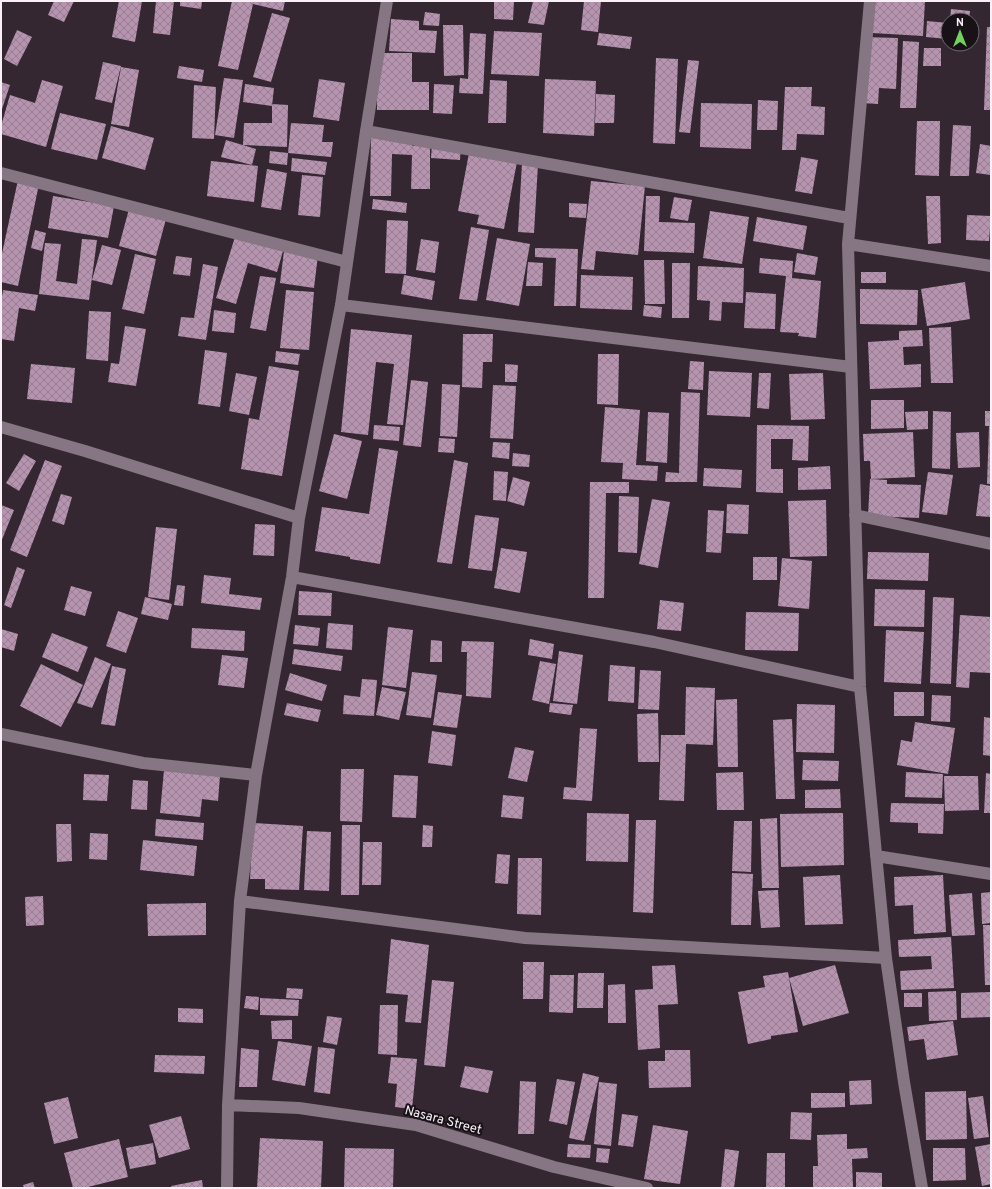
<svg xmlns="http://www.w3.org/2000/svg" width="992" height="1189" font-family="Overpass,sans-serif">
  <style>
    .building { fill: url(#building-cross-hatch) }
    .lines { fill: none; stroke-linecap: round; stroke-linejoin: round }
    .minor { stroke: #867683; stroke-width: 12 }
    .labels { text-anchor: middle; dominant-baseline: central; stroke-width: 4; stroke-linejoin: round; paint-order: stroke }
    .street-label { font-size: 13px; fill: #f9f0f7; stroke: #181217 }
  </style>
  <defs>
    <pattern id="building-cross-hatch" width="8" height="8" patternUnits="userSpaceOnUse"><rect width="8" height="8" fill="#b694b0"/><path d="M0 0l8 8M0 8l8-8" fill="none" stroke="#967d91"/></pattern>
  </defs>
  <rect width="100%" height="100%" fill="#342732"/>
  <path class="building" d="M54 1H74L64 22 48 15Z
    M119 1H142L135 42 112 37Z
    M156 1H174L170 35 153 33Z
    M180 1H202L201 9 180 6Z
    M232 1H285L283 11 253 4 238 70 218 66Z
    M494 1H514L513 20 494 19Z
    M533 1H549L544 25 528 23Z
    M584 1H601L598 32 581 30Z
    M874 1H925L923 36 872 33Z
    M951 9 970 11 969 20H950Z
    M425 12 440 14 439 26 423 25Z
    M272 13 290 18 271 82 253 77Z
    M391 19 419 21V30L437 31 435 53 389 51Z
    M927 21 948 23V39L926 37Z
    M443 25H463L464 75 444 76Z
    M987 27H991V110H984Z
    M17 30 32 37 17 66 4 59Z
    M494 31 542 33 539 76 491 74Z
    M470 33 486 34 483 94 459 93 460 78 468 79Z
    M599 33 632 37 630 49 597 45Z
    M864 37 898 38 896 89 879 88 878 104 862 103Z
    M903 41 919 42 916 108H900Z
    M924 48H941V66H923Z
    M377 53H412V82H429V110H377Z
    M656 58 678 59 675 144 653 143Z
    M688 60 699 61 690 133 679 132Z
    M103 62 121 66 112 103 95 99Z
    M179 66 204 70 202 82 177 78Z
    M121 67 139 70 129 127 111 124Z
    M224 78 243 80 234 138 215 135Z
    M319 79 345 83 339 121 313 117Z
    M545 79 596 81 594 136 543 133Z
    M42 80 63 86 46 147 1 134V126L10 95 35 103Z
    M490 80 507 81 506 123H488Z
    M1 82 10 85 1 112Z
    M245 84 274 88 272 106 243 102Z
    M434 84 454 85 452 114 433 113Z
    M194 85 216 87 214 139 192 138Z
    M785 87H812L811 106 825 107 824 135 797 134 796 150H782Z
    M596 94 615 95 614 123H595Z
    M758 100 778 101 777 130H757Z
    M701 103 752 104 751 149 700 147Z
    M272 104 288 105 287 147 243 145 244 123H272Z
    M60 113 106 124 97 160 51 149Z
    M917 121H940L939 176 915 175Z
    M291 123 324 125 322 142H333L331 157 288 153Z
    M953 125 971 126 969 176H950Z
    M111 126 154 138 145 170 102 158Z
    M371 135 412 136V146H430V189H411L412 155 392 154 391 196H370Z
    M226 140 256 149 252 165 221 157Z
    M432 144 461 146 460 160 431 158Z
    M980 144 991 146V175L976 173Z
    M270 151 288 153 287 165 269 163Z
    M469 153 517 162 504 229 477 224 479 215 458 211Z
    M801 157 818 160 812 194 795 191Z
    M292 158 327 162 325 175 291 171Z
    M211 161 258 166 254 202 207 196Z
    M522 163 538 164 534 233 518 232Z
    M267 169 287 173 281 210 261 207Z
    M302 175 323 177 320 217 298 215Z
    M18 180 39 184 18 286 1 282V258Z
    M591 181 645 186 638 255 596 251 594 270 581 269Z
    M53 196 114 206 108 238 48 228Z
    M646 196H660L659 222 695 223 694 253 644 251Z
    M926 196H940L941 243 928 244Z
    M674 197 692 200 688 221 670 218Z
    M373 199 407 203 406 213 372 209Z
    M569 203 587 204 586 218 569 217Z
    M129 209 166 219 156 256 119 246Z
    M710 211 749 217 742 264 703 258Z
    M967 215 991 216 989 241 966 240Z
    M757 217 807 226 803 250 753 241Z
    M387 220 408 221 406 274 385 273Z
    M471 227 489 230 477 301 459 299Z
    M35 230 46 233 42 251 31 248Z
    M235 237 283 251 277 272 248 263 236 304 216 298Z
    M497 238 530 244 519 306 486 300Z
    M82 239 97 240 89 300 39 294 45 243 61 244 56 281 77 284Z
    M421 239 439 242 435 273 416 270Z
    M102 245 121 250 112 285 92 280Z
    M535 248 578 249 576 306H554L556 258 535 257Z
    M284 251 318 255 314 288 280 283Z
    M797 253 818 257 815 275 794 272Z
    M135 254 156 259 144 314 122 309Z
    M176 256 192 258 190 276 173 274Z
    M760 258 793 261 792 278 821 281 816 338 798 336 799 333 780 332 786 276 759 273Z
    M644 260H664L665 304H645Z
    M528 262 543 263 542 286H526Z
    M672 263H690L689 318H672Z
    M203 264 218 267 206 340 178 336 181 317 194 318Z
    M698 266 744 268 743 303 722 302 721 321 709 320 710 301 697 300Z
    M861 272H886V283H861Z
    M404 275 435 281 432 300 401 294Z
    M581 275 633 277 632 310 580 308Z
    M260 276 276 278 266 331 250 328Z
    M965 282 970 319 927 326 921 289Z
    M860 289 918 290 917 325 860 324Z
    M3 290 38 295 35 311 19 308 14 341 1 339V304Z
    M286 290 314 292 309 350 280 348Z
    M746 292 776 294 775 329 744 328Z
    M644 305 662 307 661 318 643 316Z
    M214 310 236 313 234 333 212 331Z
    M89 311 111 312 108 361 86 359Z
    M125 326 146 329 136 386 108 382 111 363 119 364Z
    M951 327 953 383H931L929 328Z
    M351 329 412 335 403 425 387 424 394 364 376 362 368 435 341 432Z
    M922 330 923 346 903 347 904 365 921 364V387L870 389 868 342 899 340V331Z
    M463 334H493L492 362H483L482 388 462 387Z
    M205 350 227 353 220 407 198 404Z
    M276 351 300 354 298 365 275 362Z
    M598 354H619L618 405 597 404Z
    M690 361 704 362 703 390 688 389Z
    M31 364 75 368 72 403 27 399Z
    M505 364 518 365 517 382H505Z
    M269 366 299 371 282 476 241 469 249 418 259 420Z
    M709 371 752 373 750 417 707 415Z
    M236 373 257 377 249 415 229 411Z
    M759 373H771L769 409 757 408Z
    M823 373 825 419 791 420 789 374Z
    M411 380 428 382 421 447 403 445Z
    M442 384 460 385 457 437 440 436Z
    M493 385 516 386 513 439 490 438Z
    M681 392 700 393 697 482H665L666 472 679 473Z
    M871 400H904V428L871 429Z
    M605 407 640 410 636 465 658 466 657 481 622 479 623 463 601 462Z
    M928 411V429L907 430 905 412Z
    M933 411 951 412 950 469 932 468Z
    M985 411H991V484H987L989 426H985Z
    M648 412 669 413 667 463 646 461Z
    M374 425 400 427 399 441 373 439Z
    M757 425 809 426 808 461 792 460 793 439H771V469H783V493L756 492Z
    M913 432 915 477 871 479 870 461H864L863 434Z
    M979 432 980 467 958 468 956 433Z
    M334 434 362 441 347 499 319 491Z
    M439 438 455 439 454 453 438 452Z
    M493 442 510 443 509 459 492 457Z
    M379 448 398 451 380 564 350 559V557L315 551 322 507 369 514Z
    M513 453 530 455 529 467 512 466Z
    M24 454 36 461 19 491 6 483Z
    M45 460 62 466 27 557 10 550Z
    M454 460 468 463 452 564 437 562Z
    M830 466 831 489 798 490V468Z
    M704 468 742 470 741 488 703 486Z
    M494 471 508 472 506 501 493 500Z
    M928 472 953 475 947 515 922 512Z
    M513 477 530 482 524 506 507 501Z
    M870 479 887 480V484L921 485 919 518 868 516Z
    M590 482H629V493H606L604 598H588Z
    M980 484 991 486V517L976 516Z
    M61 494 72 497 64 525 52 521Z
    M619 496 639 497 637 553 618 552Z
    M652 499 670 502 658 568 639 564Z
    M826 500 827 556 790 557 788 501Z
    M727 504 749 505 748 534 726 533Z
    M1 505 14 510 1 542Z
    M708 510 724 511 721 553 706 552Z
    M475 515 499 518 492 571 468 568Z
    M255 524 275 525 274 556 253 555Z
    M156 527 177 529 169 600 148 597Z
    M501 548 527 552 520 593 494 588Z
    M868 552 929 553 928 581 867 579Z
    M753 557H777V580H753Z
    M782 558 812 561 809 609 778 606Z
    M17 567 25 570 11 608 4 605Z
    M204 575 231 578 229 594 262 598 260 610 201 603Z
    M177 585 185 586 183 606 174 605Z
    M71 586 92 592 85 616 64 610Z
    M875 589 925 590 924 627 874 626Z
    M299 591 332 593 331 616 298 615Z
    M145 597 172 604 168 620 141 614Z
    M933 597 954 598 951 684 930 683Z
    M660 600 684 603 681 631 657 629Z
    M118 611 138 618 126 653 106 646Z
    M746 612 799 613 798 651 745 650Z
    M960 615 991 617V673L970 672 969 688 956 687Z
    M328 623 353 625 352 650 326 648Z
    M295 625 320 628 318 646 293 644Z
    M388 627 413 630 406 688 382 685Z
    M192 628 245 631 244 651 191 648Z
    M1 629 18 634 14 651 1 647Z
    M886 630 924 632 921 684 884 682Z
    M52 633 88 647 78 672 42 657Z
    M530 639 554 644 552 659 528 655Z
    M431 640 442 641V662H430Z
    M462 641 494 642 491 698 466 696 467 652H461Z
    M294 649 343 656 341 671 292 664Z
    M559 651 583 655 577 704 553 701Z
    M222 655 248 658 244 688 218 685Z
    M95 657 111 664 92 708 77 703Z
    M540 661 556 664 549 704 532 700Z
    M41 664 83 685 61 727 20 706Z
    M610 665 635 667 634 703 608 701Z
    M112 666 126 669 115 726 101 724Z
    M640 670 661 671 659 710 638 709Z
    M412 672 437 675 431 718 406 715Z
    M290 673 327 685 322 701 285 690Z
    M362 679 377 680 374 716 343 714 344 695 360 697Z
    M382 687 406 692 399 720 376 715Z
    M686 687 715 688 713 745 686 744 684 801 659 800 661 735H685Z
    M438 692 462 695 457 728 433 725Z
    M894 692H924V716H894Z
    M932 695 951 696 950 722 931 721Z
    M737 699 738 767H718L716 700Z
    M287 703 321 710 318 722 284 715Z
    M550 703 573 705 571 715 549 712Z
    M797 704 835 705 834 753 796 752Z
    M658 713 659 762H638L637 714Z
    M984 717 991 718V756L983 755Z
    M792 719 795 799H776L773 720Z
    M915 722 955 728 948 774 897 765 901 740 912 742Z
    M580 728 597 729 592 801 563 799 564 787 576 788Z
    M432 731 456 735 452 766 428 763Z
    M515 747 534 751 527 782 508 778Z
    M803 760 839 761 838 781 802 780Z
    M341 769H364L362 822 340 821Z
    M164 770 220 776 218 801 202 799 200 817 160 813Z
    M743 772 744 810H717L716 773Z
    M906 772 943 774 942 798 905 797Z
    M986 773 991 774V813H984Z
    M84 774 109 775 107 801 83 800Z
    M394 775 418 776 416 818 392 817Z
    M944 776H978L979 810 945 811Z
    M133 780 148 781 147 810 131 809Z
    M840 789 841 808H805V790Z
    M503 795 524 797 522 819 501 817Z
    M891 803 944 804 943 834 918 833V823L890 822Z
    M587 813 629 814 628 862 586 861Z
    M843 813 844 865 781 867 780 814Z
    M777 818 779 888H762L760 819Z
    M156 819 204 823 203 840 155 836Z
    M636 820H656L653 913 633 912Z
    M734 821H752L751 872 732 871Z
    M253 823 303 826 299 890 265 889V879H250Z
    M56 824H71L72 861 57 862Z
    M342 825H360L359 895H341Z
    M423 825 433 826 432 847H422Z
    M307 831 331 832 329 891 304 890Z
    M90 833 108 834 107 860 89 859Z
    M143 840 197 846 194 876 140 870Z
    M363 842H382L381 885H362Z
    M497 854 510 855 508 884 495 883Z
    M518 858H542L541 915 517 914Z
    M732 873 753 874 751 925H731Z
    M840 875 843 924 805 925 803 877Z
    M943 875 946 932 914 934 913 905 895 906 894 877Z
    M778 890 780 927 761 928 758 891Z
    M991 892V923L982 924 981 893Z
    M972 893 975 935 952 936 949 895Z
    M43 896 44 925 26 926 25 897Z
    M206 903V935L148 936 147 904Z
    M983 925H991V985H985Z
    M951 937 954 988 901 990 900 971 932 969 931 956 899 957 898 940Z
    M391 939 429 945 421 1023 405 1022 408 995 386 993Z
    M523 962H544L543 999H523Z
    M675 965 678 1004 658 1005 660 1048 638 1050 635 990 653 989 652 966Z
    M835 965 849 1013 803 1026 789 978Z
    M788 972 798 1032 771 1036V1039L748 1044 738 992 765 987 763 976Z
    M578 973H604L603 1008H577Z
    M550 975H574L573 1013 549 1012Z
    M432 980 454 982 445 1067 424 1065Z
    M625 984 626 1023H608V985Z
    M287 988 303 989 302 999 286 998Z
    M956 991 957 1020 929 1021 928 992Z
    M991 992V1017L961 1018V993Z
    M904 993H922V1007H904Z
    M246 996 259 997 258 1010 244 1008Z
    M260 998 299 1000 298 1016 260 1015Z
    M380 1005H398L397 1055 378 1054Z
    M178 1008 203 1009V1023L178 1022Z
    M327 1016 342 1018 337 1045 323 1042Z
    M292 1020V1039H272L271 1021Z
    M953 1021 958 1055 927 1060 924 1039 909 1041 907 1027Z
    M278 1041 312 1046 305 1086 272 1080Z
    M318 1047 335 1049 330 1094 314 1092Z
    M241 1048 259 1050 257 1087H239Z
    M665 1050H690L691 1087 649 1088 648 1061H665Z
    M155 1055 205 1056 204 1074 154 1072Z
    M391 1057 417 1059 412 1109 395 1107 397 1084 388 1083Z
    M465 1066 493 1071 488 1093 460 1087Z
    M583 1073 599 1077 584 1141 569 1138Z
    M557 1079 575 1082 567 1125 549 1121Z
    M871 1080 872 1104 850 1105 849 1081Z
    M520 1081 536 1082 534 1134H518Z
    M599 1082 617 1084 611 1146 594 1144Z
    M966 1091 967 1139 926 1140 925 1092Z
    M811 1093H845V1107L811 1108Z
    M983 1096 989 1137 974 1139 968 1098Z
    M68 1097 78 1138 54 1144 44 1103Z
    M791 1112 812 1113 811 1140 790 1139Z
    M622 1114 638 1116 633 1147 618 1145Z
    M181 1116 190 1149 159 1158 149 1125Z
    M653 1125 688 1131 680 1184 644 1179Z
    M847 1134V1149L867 1148 868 1158 852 1159 853 1188H813V1166H818L817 1135Z
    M260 1138 323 1141 321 1188H257Z
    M119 1139 128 1177 84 1188H73L64 1153Z
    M153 1143 156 1164 130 1169 126 1148Z
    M568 1144 591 1145 590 1158 567 1157Z
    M991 1144V1184L982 1186 975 1147Z
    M345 1148 394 1149 393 1188H344Z
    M597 1148 610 1149 608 1163 596 1162Z
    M933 1148H965L966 1180 933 1181Z
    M725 1149 739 1151 734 1188H721Z
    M767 1153H785V1188H766Z
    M856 1172 882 1173V1188H856Z
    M202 1180 203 1188H172L171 1186Z
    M33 1182 35 1188H24L23 1185Z"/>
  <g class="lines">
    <path class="minor" d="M870 1 848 244 860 687 886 958 904 1082 922 1188
      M366 131 849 218
      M1 173 347 262
      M848 244 991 266
      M341 305 851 367
      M1 427 85 451 299 518
      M855 515 991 544
      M292 577 654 642 860 687
      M1 734 143 763 256 775
      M876 856 991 874
      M240 901 525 938 886 958
      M228 1105 299 1108 416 1125 554 1167 647 1188
      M227 1188 228 1105 240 901 256 775 292 577 299 518 341 305 366 131 387 1"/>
  </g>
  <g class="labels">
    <g class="street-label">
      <text transform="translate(443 1121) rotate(15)">Nasara Street</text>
    </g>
  </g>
  <rect width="992" height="1189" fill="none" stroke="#f9f0f7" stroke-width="4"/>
  <g transform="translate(960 32)"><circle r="19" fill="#181217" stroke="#726b71"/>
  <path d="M0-3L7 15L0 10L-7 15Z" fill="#73d25c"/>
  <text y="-6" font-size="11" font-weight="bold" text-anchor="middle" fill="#f9f0f7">N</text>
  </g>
</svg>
